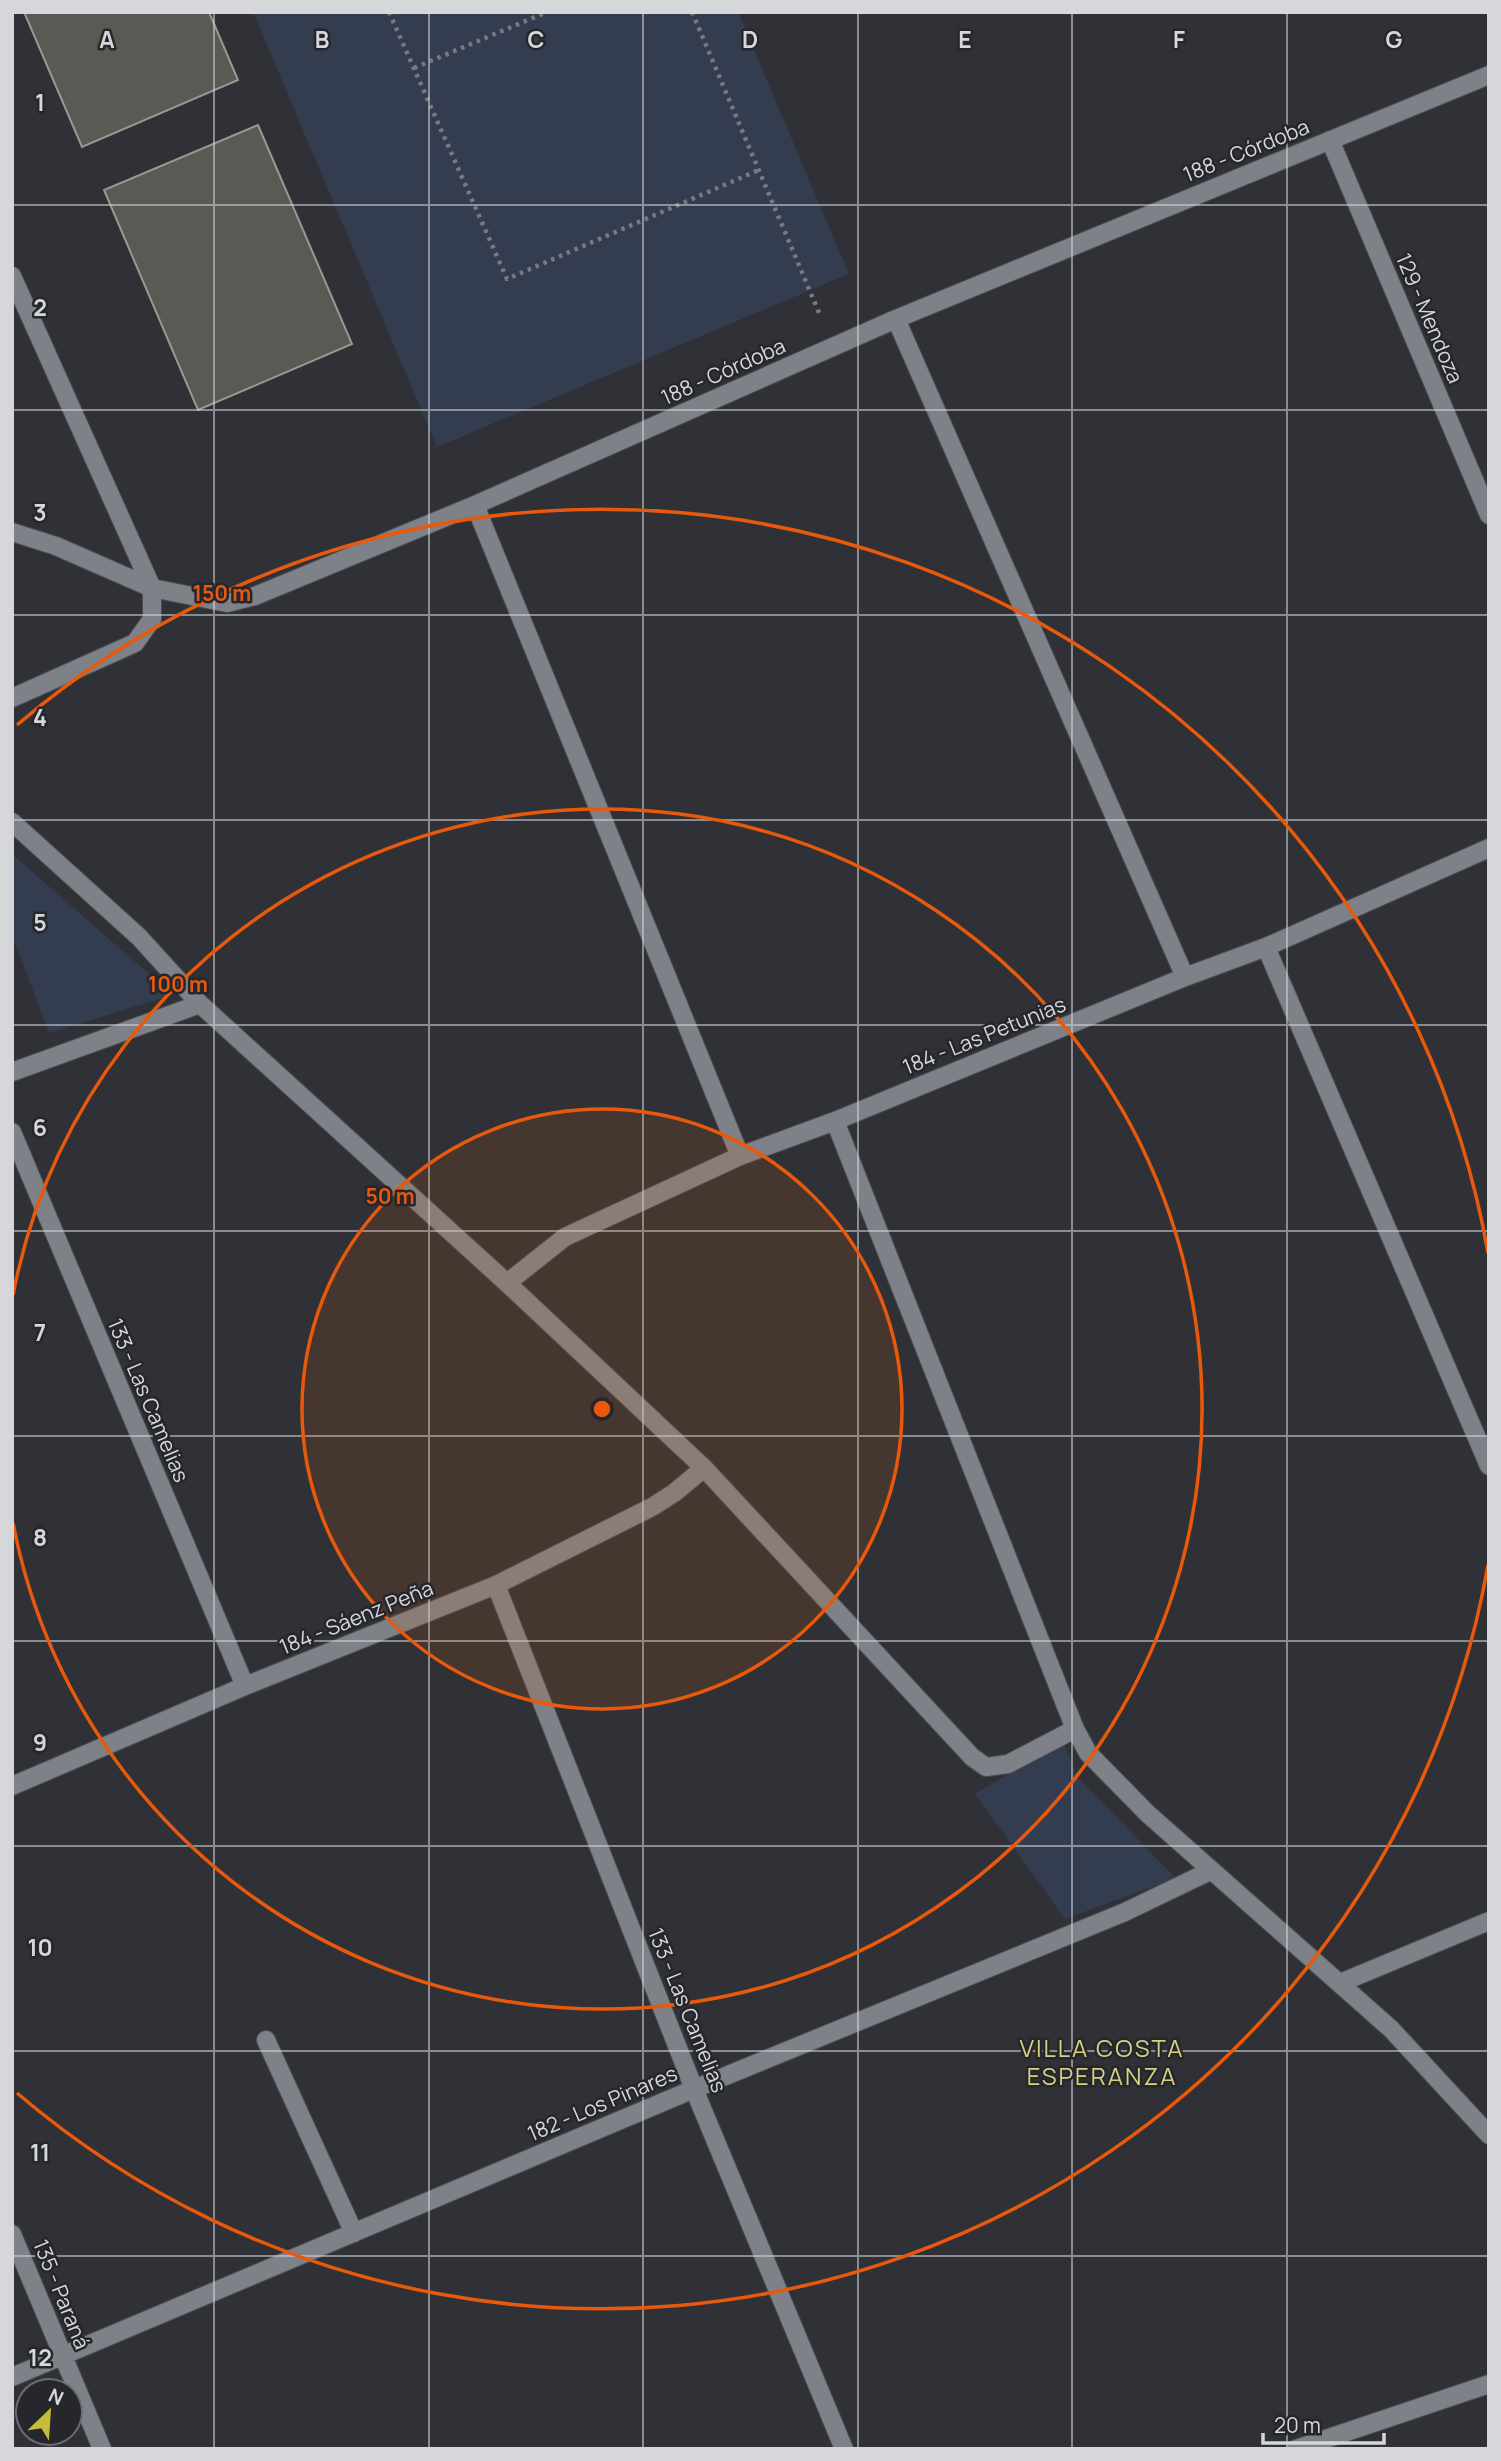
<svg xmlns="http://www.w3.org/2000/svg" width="1501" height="2461" font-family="Manrope,sans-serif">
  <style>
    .green { fill: #343c4f }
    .building { fill: #5a5a54; stroke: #999992; stroke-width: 2 }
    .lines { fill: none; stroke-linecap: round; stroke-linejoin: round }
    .minor-casing { stroke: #4c4e52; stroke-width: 20 }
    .path { stroke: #787a7e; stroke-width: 4.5; stroke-dasharray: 3.5 5; stroke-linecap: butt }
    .minor { stroke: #7e8187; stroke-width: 18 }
    .grid { fill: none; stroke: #d5d7da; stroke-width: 2; stroke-opacity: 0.55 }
    .ring { fill: none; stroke: #e8590c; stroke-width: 3.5 }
    .labels { text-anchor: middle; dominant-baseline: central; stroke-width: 5; stroke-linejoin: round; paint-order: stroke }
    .street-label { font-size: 21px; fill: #d5d7da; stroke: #25272c }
    .quarter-label { font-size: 24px; letter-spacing: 2px; fill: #d7d082; stroke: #25272c }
    .grid-label { font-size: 23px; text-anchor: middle; font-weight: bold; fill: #d5d7da; stroke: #25272c; stroke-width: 5; stroke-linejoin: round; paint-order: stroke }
    .centre { fill: #e8590c; stroke: #25272c; stroke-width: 3.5 }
    .ring-label { font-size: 21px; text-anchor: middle; font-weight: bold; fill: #e8590c; stroke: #25272c; stroke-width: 5; stroke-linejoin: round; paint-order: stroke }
  </style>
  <rect width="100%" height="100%" fill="#2f3136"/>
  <path class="green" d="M253 12H738L849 274 437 447Z
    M12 854 173 995 49 1033 12 935Z
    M1063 1741 1077 1777 1176 1878 1065 1919 975 1794Z"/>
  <path class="building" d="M24 12H209L238 80 82 147Z
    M258 125 352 344 198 410 104 190Z"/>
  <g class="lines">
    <g class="minor-casing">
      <path id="minor" d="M1330 140 1489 515
        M12 276 152 588V619L135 643 12 698
        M896 319 1185 977
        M475 505 740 1156
        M12 532 56 546 152 588 227 603 255 596 475 505 896 319 1489 75
        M12 822 139 937 200 1004 507 1283 704 1468 972 1757 986 1767 1008 1764 1075 1729
        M1266 947 1489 1466
        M12 1072 200 1004
        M835 1121 1075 1729 1088 1753 1148 1814 1391 2029 1489 2135
        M12 1132 245 1686
        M507 1283 565 1237 740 1156 835 1121 1185 977 1266 947 1489 848
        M496 1585 694 2089 844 2449
        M12 1786 245 1686 496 1585 652 1507 674 1493 704 1468
        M1340 1983 1489 1921
        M266 2040 354 2233
        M12 2234 102 2449
        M12 2377 694 2089 1125 1912 1210 1871
        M1296 2449 1489 2384"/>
    </g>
    <path class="path" d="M389 12 507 279 759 170
      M692 12 820 315
      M414 68 547 12"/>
    <use href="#minor" class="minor"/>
  </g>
  <path class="grid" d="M214 12V2449M429 12V2449M643 12V2449M858 12V2449M1072 12V2449M1287 12V2449M12 205H1489M12 410H1489M12 615H1489M12 820H1489M12 1025H1489M12 1231H1489M12 1436H1489M12 1641H1489M12 1846H1489M12 2051H1489M12 2256H1489"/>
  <circle cx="602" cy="1409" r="300" fill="#e8590c" fill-opacity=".12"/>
  <g class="ring">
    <circle cx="602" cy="1409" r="300"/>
    <path d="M13 1295A600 600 0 1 1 13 1523"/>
    <path d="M1488 1565A900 900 0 0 1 17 2093M17 725A900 900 0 0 1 1488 1253"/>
  </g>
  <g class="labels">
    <g class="street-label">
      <text transform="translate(1246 150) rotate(-22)">188 - Córdoba</text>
      <text transform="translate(1430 318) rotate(67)">129 - Mendoza</text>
      <text transform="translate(723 371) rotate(-24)">188 - Córdoba</text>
      <text transform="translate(984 1035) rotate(-22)">184 - Las Petunias</text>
      <text transform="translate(149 1400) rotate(67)">133 - Las Camelias</text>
      <text transform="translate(356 1617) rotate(-22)">184 - Sáenz Peña</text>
      <text transform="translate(688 2010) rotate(68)">133 - Las Camelias</text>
      <text transform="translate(602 2103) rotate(-23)">182 - Los Pinares</text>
      <text transform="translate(62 2294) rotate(68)">135 - Paraná</text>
    </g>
    <g class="quarter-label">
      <text x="1102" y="2047">VILLA COSTA<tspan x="1102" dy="28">ESPERANZA</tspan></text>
    </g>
  </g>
  <g class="grid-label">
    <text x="107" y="48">A</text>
    <text x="322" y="48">B</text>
    <text x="536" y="48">C</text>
    <text x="750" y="48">D</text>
    <text x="965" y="48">E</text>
    <text x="1179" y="48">F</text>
    <text x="1394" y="48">G</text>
    <text x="40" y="111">1</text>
    <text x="40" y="316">2</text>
    <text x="40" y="521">3</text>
    <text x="40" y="726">4</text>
    <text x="40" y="931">5</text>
    <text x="40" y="1136">6</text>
    <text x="40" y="1341">7</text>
    <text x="40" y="1546">8</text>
    <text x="40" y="1751">9</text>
    <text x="40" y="1956">10</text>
    <text x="40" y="2161">11</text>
    <text x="40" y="2366">12</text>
  </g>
  <circle cx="602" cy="1409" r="10" class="centre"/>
  <g class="ring-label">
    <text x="222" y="601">150 m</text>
    <text x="178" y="992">100 m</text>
    <text x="390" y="1204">50 m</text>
  </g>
  <rect width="1501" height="2461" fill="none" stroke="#d5d7da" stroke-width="28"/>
  <g transform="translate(49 2412) rotate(25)"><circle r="33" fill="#25272c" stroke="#6b6d72" stroke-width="2"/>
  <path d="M0-5L12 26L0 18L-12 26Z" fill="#c7bb3b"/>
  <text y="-10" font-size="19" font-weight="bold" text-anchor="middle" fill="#d5d7da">N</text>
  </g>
  <path d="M1263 2433v10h121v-10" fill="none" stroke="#d5d7da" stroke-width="3.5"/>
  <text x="1274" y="2433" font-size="21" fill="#d5d7da" stroke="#25272c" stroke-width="5" paint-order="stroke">20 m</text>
</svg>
